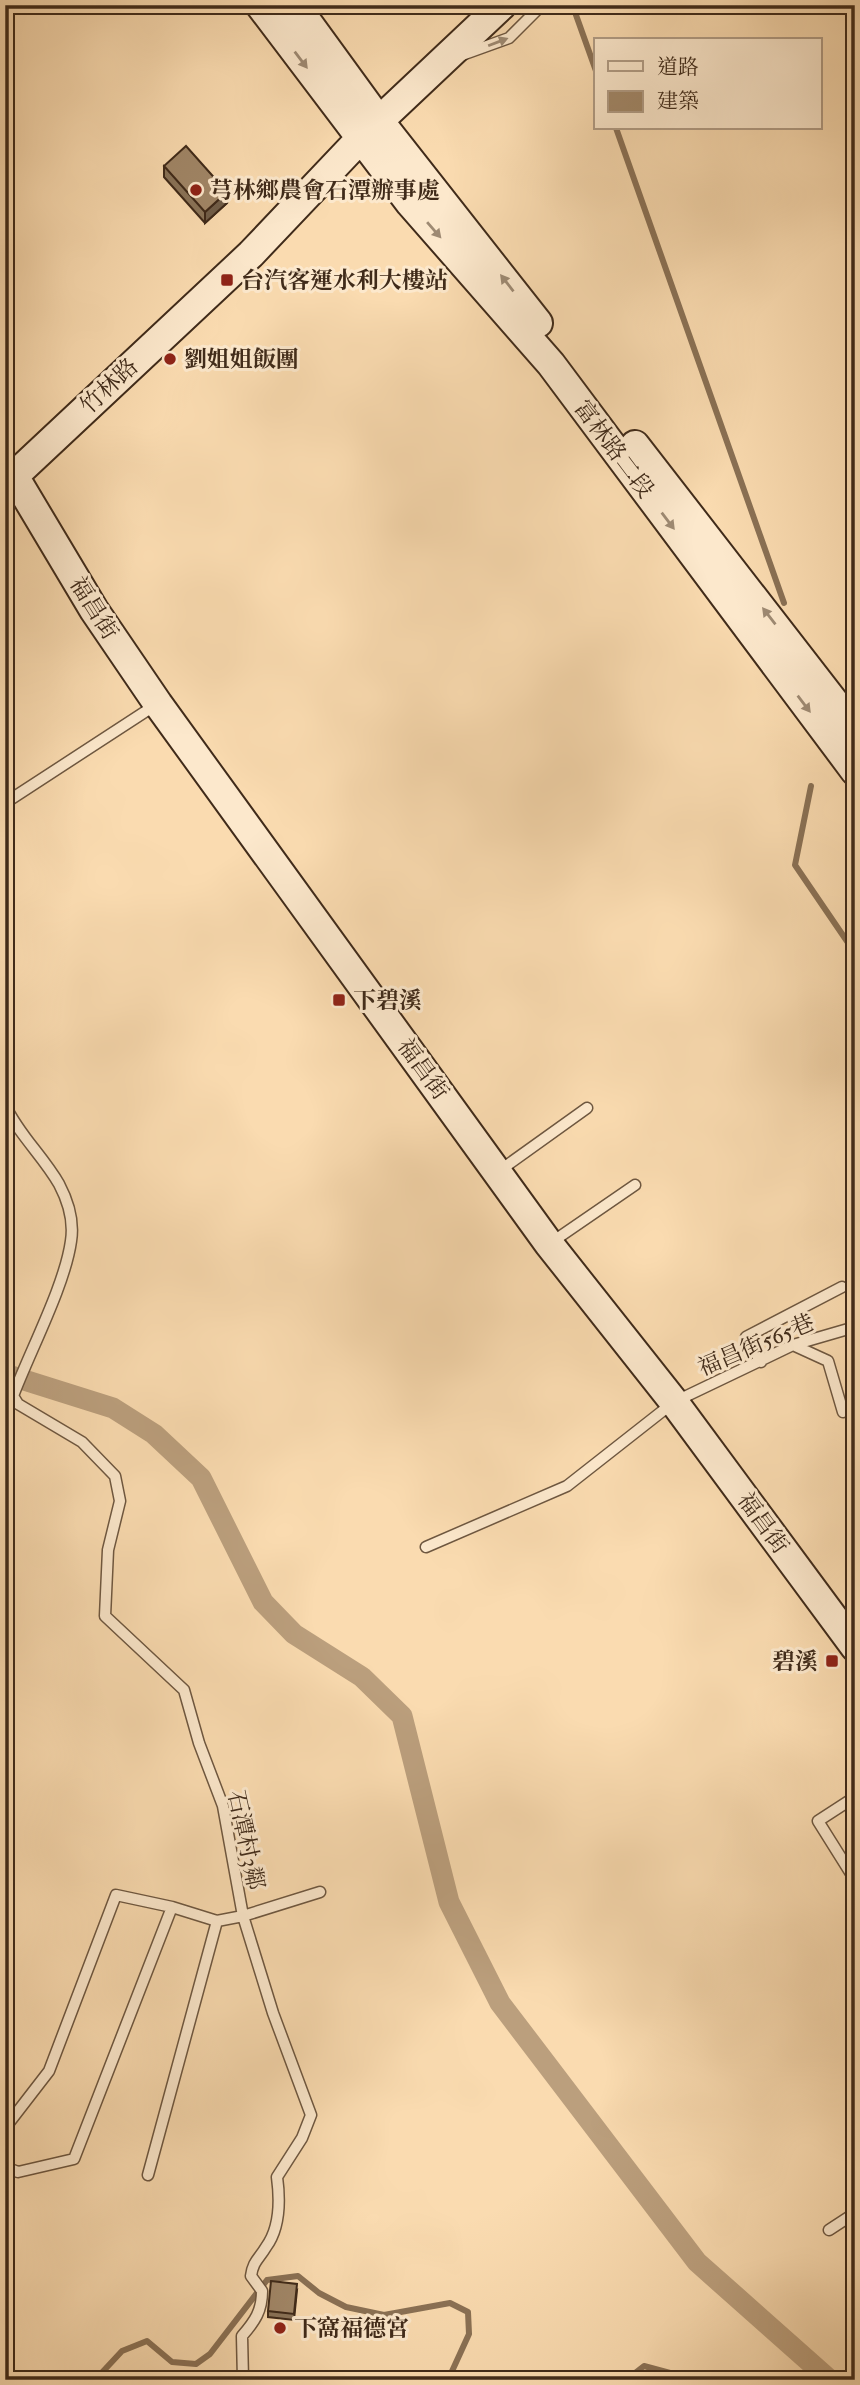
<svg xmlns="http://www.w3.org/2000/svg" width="860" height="2385" font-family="'IM FELL Double Pica','Noto Serif TC',serif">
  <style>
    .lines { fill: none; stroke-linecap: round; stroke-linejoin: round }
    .stream { stroke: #8a7155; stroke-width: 6 }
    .canal { stroke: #bb9f7d; stroke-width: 21 }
    .service-casing { stroke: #6e5740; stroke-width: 13 }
    .secondary-casing { stroke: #402b1a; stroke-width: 32 }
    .service { stroke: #fce8cc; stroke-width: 10 }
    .secondary { stroke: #fce8cc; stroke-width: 28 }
    .wall { fill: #8a7459; stroke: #402b1a; stroke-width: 2 }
    .shaded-wall { fill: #715e49; stroke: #402b1a; stroke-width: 2 }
    .building { fill: #a18768; stroke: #402b1a; stroke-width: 2 }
    .oneway { fill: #9e8a73 }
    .poi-dot { fill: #8f2418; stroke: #fce8cc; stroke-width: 2.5 }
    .labels { text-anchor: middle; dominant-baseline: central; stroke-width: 6; stroke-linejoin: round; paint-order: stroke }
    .poi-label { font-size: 23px; font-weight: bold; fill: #402b1a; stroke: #fce8cc; text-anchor: start }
    .street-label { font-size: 23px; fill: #402b1a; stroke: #fce8cc }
  </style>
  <rect width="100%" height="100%" fill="#fadbb0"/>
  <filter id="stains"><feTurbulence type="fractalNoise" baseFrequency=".00286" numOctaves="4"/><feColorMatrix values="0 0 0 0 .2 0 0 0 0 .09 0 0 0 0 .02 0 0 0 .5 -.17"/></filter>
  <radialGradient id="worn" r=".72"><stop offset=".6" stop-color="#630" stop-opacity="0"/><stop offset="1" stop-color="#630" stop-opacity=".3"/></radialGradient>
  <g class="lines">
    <path class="stream" d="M576 15 596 71
      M616 128 784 603
      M811 786 795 865 855 953
      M95 2380 122 2351 147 2341 172 2362 196 2364 210 2354 267 2280 298 2276 319 2293 346 2307 384 2315 450 2303 468 2312 469 2334 448 2380
      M626 2380 644 2366 670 2373 680 2380"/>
    <path class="canal" d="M5 1374 113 1408 154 1434 201 1478 263 1602 294 1634 362 1677 402 1716 449 1902 500 2003 697 2262 830 2380"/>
    <g class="service-casing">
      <path id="service" d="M462 55 509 38 542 5
        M5 803 157 704
        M5 1105C19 1135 43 1156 59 1184 68 1201 74 1222 71 1241 65 1285 30 1351 13 1396L18 1404 82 1442 115 1476 120 1501 108 1550 105 1616 184 1690 199 1743 223 1806 243 1916 273 2013 311 2115 302 2138 277 2177C280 2199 280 2228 266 2247 259 2259 253 2261 251 2276L262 2291C262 2311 255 2321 242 2336L243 2380
        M499 1171 587 1108
        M552 1242 635 1185
        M793 1345 828 1361 843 1412
        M761 1362 746 1337 842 1287
        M426 1547 567 1486 674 1402 793 1345 855 1327
        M855 1797 818 1821 855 1880
        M5 2128 49 2071 116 1895 172 1907
        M5 2167 18 2172 74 2159 172 1907 217 1921 243 1916 320 1892
        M148 2175 217 1921
        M829 2230 855 2213"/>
    </g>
    <g class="secondary-casing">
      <path id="secondary" d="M260 5 410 203 551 364 855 771
        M295 5 380 122 538 323
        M502 5 362 137 251 254 14 476 94 610 158 704 549 1244 674 1402 855 1647
        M635 445 855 729"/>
    </g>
    <use href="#service" class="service"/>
    <use href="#secondary" class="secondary"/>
  </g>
  <path class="wall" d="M164 166 227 203 205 223 164 177Z
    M297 2290 294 2320 268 2317V2311Z"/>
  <path class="shaded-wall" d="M227 192V203L205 223V212Z"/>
  <path class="building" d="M186 146 227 192 205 212 164 166Z
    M271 2281 297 2284 294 2314 268 2311Z"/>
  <defs><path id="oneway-solid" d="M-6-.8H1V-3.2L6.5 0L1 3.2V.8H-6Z" transform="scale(1.75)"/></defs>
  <g class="oneway">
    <use href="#oneway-solid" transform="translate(498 42) rotate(-21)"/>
    <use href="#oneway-solid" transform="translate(301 60) rotate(53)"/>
    <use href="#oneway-solid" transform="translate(434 230) rotate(49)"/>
    <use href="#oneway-solid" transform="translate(507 283) rotate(-128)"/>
    <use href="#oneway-solid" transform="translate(668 521) rotate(53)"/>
    <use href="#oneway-solid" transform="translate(769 616) rotate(-128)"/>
    <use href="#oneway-solid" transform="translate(804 704) rotate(53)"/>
  </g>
  <g class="poi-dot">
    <circle cx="196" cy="190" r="7"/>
    <rect x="220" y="273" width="14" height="14" rx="3.5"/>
    <circle cx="170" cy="359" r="7"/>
    <rect x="332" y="993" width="14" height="14" rx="3.5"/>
    <rect x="825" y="1654" width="14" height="14" rx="3.5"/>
    <circle cx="280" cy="2328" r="7"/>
  </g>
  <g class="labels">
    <g class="poi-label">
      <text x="210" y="190">芎林鄉農會石潭辦事處</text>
      <text x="241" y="280">台汽客運水利大樓站</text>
      <text x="184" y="359">劉姐姐飯團</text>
      <text x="353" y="1000">下碧溪</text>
      <text x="818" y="1661" text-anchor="end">碧溪</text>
      <text x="294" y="2328">下窩福德宮</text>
    </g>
    <g class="street-label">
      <text transform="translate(109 386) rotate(-43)">竹林路</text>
      <text transform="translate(614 449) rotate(53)">富林路二段</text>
      <text transform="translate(94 608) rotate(58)">福昌街</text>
      <text transform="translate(423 1069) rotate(54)">福昌街</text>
      <text transform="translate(756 1345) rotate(-23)">福昌街565巷</text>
      <text transform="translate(763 1523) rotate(54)">福昌街</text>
      <text transform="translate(246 1840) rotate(78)">石潭村3鄰</text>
    </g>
  </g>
  <rect width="860" height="2385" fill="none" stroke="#fadbb0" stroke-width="28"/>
  <rect x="7" y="7" width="846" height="2371" fill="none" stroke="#402b1a" stroke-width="3.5"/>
  <rect x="14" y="14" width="832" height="2357" fill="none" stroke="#402b1a" stroke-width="2"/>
  <rect x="594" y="38" width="228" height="91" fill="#fce8cc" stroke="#b19c85" stroke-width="2"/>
  <rect x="608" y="61" width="35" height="10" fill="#fce8cc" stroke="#b19c85" stroke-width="2"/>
  <text x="657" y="74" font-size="21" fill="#402b1a">道路</text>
  <rect x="608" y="91" width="35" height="21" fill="#a18768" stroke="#b19c85" stroke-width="2"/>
  <text x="657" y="108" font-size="21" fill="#402b1a">建築</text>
  <rect width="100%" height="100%" filter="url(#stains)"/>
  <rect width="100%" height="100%" fill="url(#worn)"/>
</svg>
